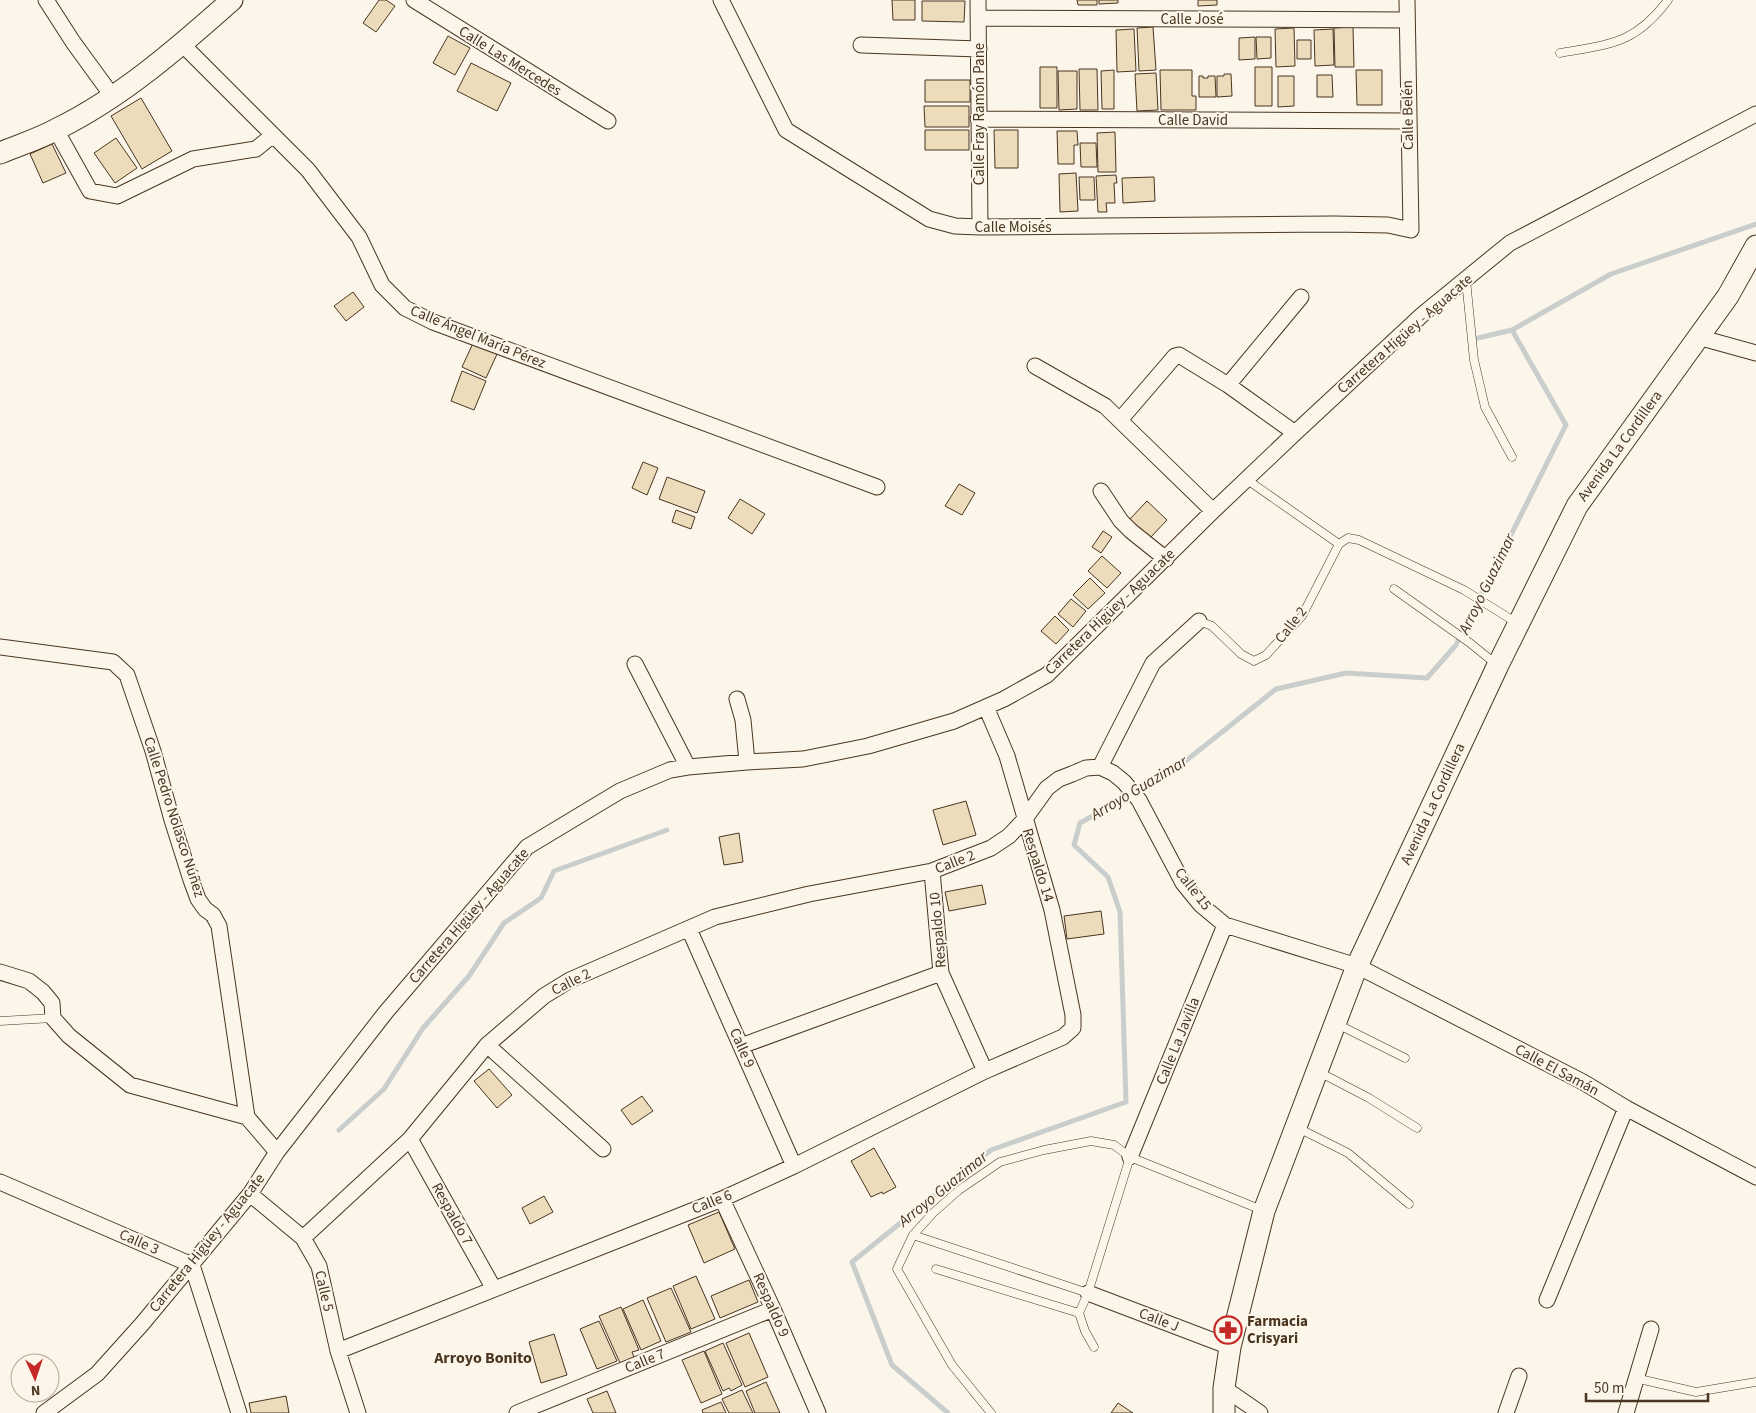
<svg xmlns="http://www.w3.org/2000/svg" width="1756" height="1413" font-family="'Source Sans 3',sans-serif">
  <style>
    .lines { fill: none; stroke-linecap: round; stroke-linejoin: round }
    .stream { stroke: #c9cecd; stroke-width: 5 }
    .building { fill: #ecdcbc; stroke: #4a3520 }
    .lane-casing { stroke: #4a3520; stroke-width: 9 }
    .street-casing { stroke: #4a3520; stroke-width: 17 }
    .secondary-casing { stroke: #4a3520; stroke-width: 23 }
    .lane { stroke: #fbf6e9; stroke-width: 8 }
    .street { stroke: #fbf6e9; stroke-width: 15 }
    .secondary { stroke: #fbf6e9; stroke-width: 21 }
    .labels { text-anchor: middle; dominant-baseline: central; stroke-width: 4; stroke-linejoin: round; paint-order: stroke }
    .street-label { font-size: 15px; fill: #4a3520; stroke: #fbf6e9 }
    .poi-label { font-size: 15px; font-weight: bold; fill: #4a3520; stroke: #fbf6e9; text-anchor: start }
    .water-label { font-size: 16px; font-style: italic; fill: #4a3520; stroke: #fbf6e9 }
    .neighbourhood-label { font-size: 16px; font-weight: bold; fill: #4a3520; stroke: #fbf6e9 }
  </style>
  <rect width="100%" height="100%" fill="#fbf6e9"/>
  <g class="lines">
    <path class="stream" d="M1478 338 1512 330 1611 274 1756 224
      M339 1130 384 1089 423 1028 469 976 504 923 541 898 554 871 667 830
      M948 1413 892 1365 852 1262 991 1150 1126 1102 1120 912 1108 877 1074 845 1080 823 1173 771 1276 689 1346 673 1427 678 1456 645 1566 425 1512 330"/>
  </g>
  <path class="building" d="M379 0H386L395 6 376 32 363 23Z
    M892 0H915V20H893Z
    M1077 0H1097V5H1078Z
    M1099 0H1118V3L1099 4Z
    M1198 0H1217V5L1198 6Z
    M922 1H965L964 22 922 21Z
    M1153 27 1156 70 1139 71 1137 28Z
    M1353 27 1354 67H1335L1334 28Z
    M1294 28 1295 66 1276 67 1275 29Z
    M1134 29 1136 71 1117 72 1116 30Z
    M1333 29 1334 65 1315 66 1314 30Z
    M448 36 470 48 455 75 433 63Z
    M1255 37V59L1239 60V38Z
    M1256 37H1271V58L1257 59Z
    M1297 40H1311V59H1297Z
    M471 63 511 83 497 111 457 91Z
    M1040 67H1057V108H1040Z
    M1255 67H1272V106H1255Z
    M1079 69H1097L1098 110H1080Z
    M1114 70V109H1102L1101 71Z
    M1160 70H1192V96H1196V110H1161Z
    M1356 70H1382V105H1357Z
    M1058 71H1077V109L1059 110Z
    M1156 73 1158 110 1137 111 1135 74Z
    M1224 74H1231L1232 96 1217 97V76H1224Z
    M1317 75H1332L1333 97H1317Z
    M1199 76H1203V78H1208V76H1215L1216 97H1199Z
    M1278 76H1294V106L1278 107Z
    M925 80H970V102H925Z
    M141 98 172 151 142 169 111 116Z
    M924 106H969V127H925Z
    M925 130H969V150H925Z
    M994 130H1018V168H995Z
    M1057 131H1077L1078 145H1074V164H1058Z
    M1115 132 1116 172H1098L1097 133Z
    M116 138 137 168 115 183 94 153Z
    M1080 143H1096L1097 167H1081Z
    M52 144 66 173 43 183 30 154Z
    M1076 173 1078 211 1060 212 1059 174Z
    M1116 175 1117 183H1114L1115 203H1106L1107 212H1098L1096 176Z
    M1079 177H1094L1095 200H1080Z
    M1154 177 1155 201 1123 203 1122 178Z
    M353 292 364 307 346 321 334 306Z
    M474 341 498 352 486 378 462 367Z
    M462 371 486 381 474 410 451 401Z
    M643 462 658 468 647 495 632 488Z
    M667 477 705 491 697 513 659 499Z
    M959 484 975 493 962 515 945 506Z
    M740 499 765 514 752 534 728 518Z
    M1147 501 1167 520 1149 539 1129 520Z
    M676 510 695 517 691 529 672 522Z
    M1103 531 1112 537 1101 553 1092 547Z
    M1102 556 1121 573 1107 588 1088 571Z
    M1090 578 1105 593 1088 609 1073 595Z
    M1071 599 1086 611 1073 627 1058 614Z
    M1055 616 1069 630 1056 644 1041 631Z
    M966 801 976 835 943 845 933 810Z
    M739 833 743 862 724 865 719 837Z
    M982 885 986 904 949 911 945 892Z
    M1101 911 1104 934 1067 939 1064 916Z
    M489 1069 512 1095 497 1108 474 1081Z
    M642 1096 653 1111 632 1125 621 1110Z
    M874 1148 896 1187 883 1194 882 1192 871 1197 851 1161Z
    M544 1196 553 1212 530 1224 522 1208Z
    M719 1212 735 1249 704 1263 688 1225Z
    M696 1276 715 1319 691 1329 673 1286Z
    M749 1280 758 1302 720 1318 711 1296Z
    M671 1288 691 1332 666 1342 647 1298Z
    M643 1300 661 1341 641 1350 623 1309Z
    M621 1307 639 1350 632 1352 634 1357 620 1363 599 1316Z
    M599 1321 617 1361 597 1369 580 1329Z
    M749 1333 768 1377 745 1387 726 1343Z
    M554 1334 567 1375 541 1383 529 1342Z
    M723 1343 742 1385 731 1391 729 1388 723 1391 705 1351Z
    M704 1351 722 1394 701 1403 682 1360Z
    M766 1382 780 1413H755L746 1391Z
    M742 1390 753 1413H729L722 1399Z
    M607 1391 616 1413H593L587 1399Z
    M286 1396 289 1413H251L249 1403Z
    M721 1402 726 1413H703L702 1410Z
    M1118 1403 1133 1413H1111Z"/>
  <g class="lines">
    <g class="lane-casing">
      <path id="lane" d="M1560 53C1611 44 1635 44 1668 0
        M1466 280 1474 360 1485 407 1512 457
        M1246 479 1339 544
        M1394 589 1470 643 1497 665
        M1199 621 1212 626 1241 654 1254 661 1266 655 1302 616 1339 544 1348 538 1359 540 1464 590 1517 623
        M0 1021 53 1018
        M1337 1024 1405 1058
        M1319 1072 1369 1098 1417 1128
        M1298 1128 1348 1153 1409 1204
        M913 1235 1088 1293
        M936 1269 1079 1313 1085 1331 1094 1347
        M1079 1313 1088 1293 1130 1157
        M1635 1378 1696 1392 1756 1382
        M991 1413 952 1365 897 1269 913 1235 933 1213 959 1190 1000 1162 1044 1150 1091 1141 1114 1145 1130 1157 1262 1210"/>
    </g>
    <g class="street-casing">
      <path id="street" d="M46 0 73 42 113 97
        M414 0 608 121
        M721 0 786 130 929 219 955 226 980 227 1334 224 1388 225 1411 230 1407 0
        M978 0 980 227
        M978 18 1407 20
        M182 44 308 170 359 237 382 285 405 308 433 322 877 487
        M861 45 979 49
        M978 119 1408 121
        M56 130 90 191 117 196 193 159 256 149 273 135
        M1698 337 1756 353
        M1035 366 1105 406 1213 511
        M1228 385 1301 297
        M1120 420 1175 356 1179 355 1228 385 1295 433
        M1101 491 1121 521 1131 531 1166 559
        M0 647 113 662 127 675 153 751 172 820 191 880 198 899 205 909 213 915 219 926 247 1117
        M635 664 688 767
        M737 699 743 720 747 762
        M1100 767 1113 773 1124 782 1139 800 1183 883 1201 905 1225 925 1357 966 1583 1082 1626 1108 1756 1177
        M932 871 941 973 985 1071
        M689 929 794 1166
        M0 972 29 981 43 992 52 1003 53 1018 69 1036 130 1085 247 1117 277 1152
        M487 1045 603 1149
        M741 1046 941 973
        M410 1139 494 1289
        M1130 1157 1225 925
        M0 1182 192 1265 239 1413
        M250 1194 303 1238 319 1266 338 1351 358 1413
        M722 1199 773 1309 818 1413
        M303 1238 410 1139 487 1045 544 996 570 980 715 917 809 894 932 871 991 848 1009 836 1024 820 1047 788 1059 779 1072 774 1086 768 1100 767 1153 663 1199 621
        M1088 1293 1230 1347
        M1547 1300 1626 1108
        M338 1351 722 1199 794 1166 985 1071 1063 1037 1073 1028V1015L1052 910 1007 756 986 707
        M1224 1388 1260 1413
        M44 1413 97 1374 142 1324 250 1194 277 1152 386 1012 527 847 620 791 670 770 688 767 747 762 803 759 868 746 954 721 1004 699 1047 675 1213 511 1295 433 1423 314 1510 243 1756 114
        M517 1413 773 1309
        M1506 1413 1519 1376
        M1626 1413 1651 1329"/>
    </g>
    <g class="secondary-casing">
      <path id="secondary" d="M0 153C19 145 39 139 57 129 122 97 178 48 232 0
        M1224 1413V1388L1230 1347 1264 1211 1357 966 1498 665 1577 506 1728 296 1756 246"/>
    </g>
    <use href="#lane" class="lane"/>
    <use href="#street" class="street"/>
    <use href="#secondary" class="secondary"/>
  </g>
  <defs>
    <g id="pharmacy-ring" transform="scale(1.4375)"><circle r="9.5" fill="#fbf6e9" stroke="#c62828" stroke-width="1.5"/><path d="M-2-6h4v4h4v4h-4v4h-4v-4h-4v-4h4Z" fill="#c62828"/></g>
  </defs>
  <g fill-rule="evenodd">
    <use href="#pharmacy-ring" x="1228" y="1330"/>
  </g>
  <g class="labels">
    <g class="street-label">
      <text x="1192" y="19">Calle José</text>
      <text transform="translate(510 61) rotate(32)">Calle Las Mercedes</text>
      <text transform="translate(979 114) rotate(-90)">Calle Fray Ramón Pane</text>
      <text transform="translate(1408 115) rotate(-91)">Calle Belén</text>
      <text x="1193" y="120">Calle David</text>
      <text x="1013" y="227">Calle Moisés</text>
      <text transform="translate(1405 334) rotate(-41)">Carretera Higüey - Aguacate</text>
      <text transform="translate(478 337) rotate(22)">Calle Ángel María Pérez</text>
      <text transform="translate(1620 446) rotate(-54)">Avenida La Cordillera</text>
      <text transform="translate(1110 612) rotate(-44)">Carretera Higüey - Aguacate</text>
      <text transform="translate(1291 625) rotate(-52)">Calle 2</text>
      <text transform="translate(1433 804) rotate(-65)">Avenida La Cordillera</text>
      <text transform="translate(174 817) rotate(72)">Calle Pedro Nolasco Núñez</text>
      <text transform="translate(955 862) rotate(-21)">Calle 2</text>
      <text transform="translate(1038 865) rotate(73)">Respaldo 14</text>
      <text transform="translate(1193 889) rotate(52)">Calle 15</text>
      <text transform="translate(469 916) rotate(-49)">Carretera Higüey - Aguacate</text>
      <text transform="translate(938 930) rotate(-95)">Respaldo 10</text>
      <text transform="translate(571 982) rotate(-27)">Calle 2</text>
      <text transform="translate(1178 1041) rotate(-68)">Calle La Javilla</text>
      <text transform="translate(742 1048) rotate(66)">Calle 9</text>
      <text transform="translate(1557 1070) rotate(28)">Calle El Samán</text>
      <text transform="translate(712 1202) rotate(-22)">Calle 6</text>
      <text transform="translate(452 1214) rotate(61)">Respaldo 7</text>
      <text transform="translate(139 1242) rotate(24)">Calle 3</text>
      <text transform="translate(207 1243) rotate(-51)">Carretera Higüey - Aguacate</text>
      <text transform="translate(324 1291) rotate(77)">Calle 5</text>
      <text transform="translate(771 1305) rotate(66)">Respaldo 9</text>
      <text transform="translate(1159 1320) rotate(21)">Calle J</text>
      <text transform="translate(645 1361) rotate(-22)">Calle 7</text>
    </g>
    <g class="poi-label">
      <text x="1247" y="1321">Farmacia<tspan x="1247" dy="17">Crisyari</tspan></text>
    </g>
    <g class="water-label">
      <text transform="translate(1487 584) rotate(-64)">Arroyo Guazimar</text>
      <text transform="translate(1139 788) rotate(-31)">Arroyo Guazimar</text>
      <text transform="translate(943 1189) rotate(-39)">Arroyo Guazimar</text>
    </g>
    <g class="neighbourhood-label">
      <text x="483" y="1358">Arroyo Bonito</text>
    </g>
  </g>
  <g transform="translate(35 1378) rotate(177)"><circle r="24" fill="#fbf6e9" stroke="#b4a999"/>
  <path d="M0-4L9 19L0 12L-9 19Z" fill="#c62828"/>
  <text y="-8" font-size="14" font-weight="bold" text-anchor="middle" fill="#4a3520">N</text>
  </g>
  <path d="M1586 1393v8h122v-8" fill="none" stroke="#4a3520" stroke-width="2.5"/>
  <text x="1594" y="1393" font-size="15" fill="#4a3520" stroke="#fbf6e9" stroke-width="4" paint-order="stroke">50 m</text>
</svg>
